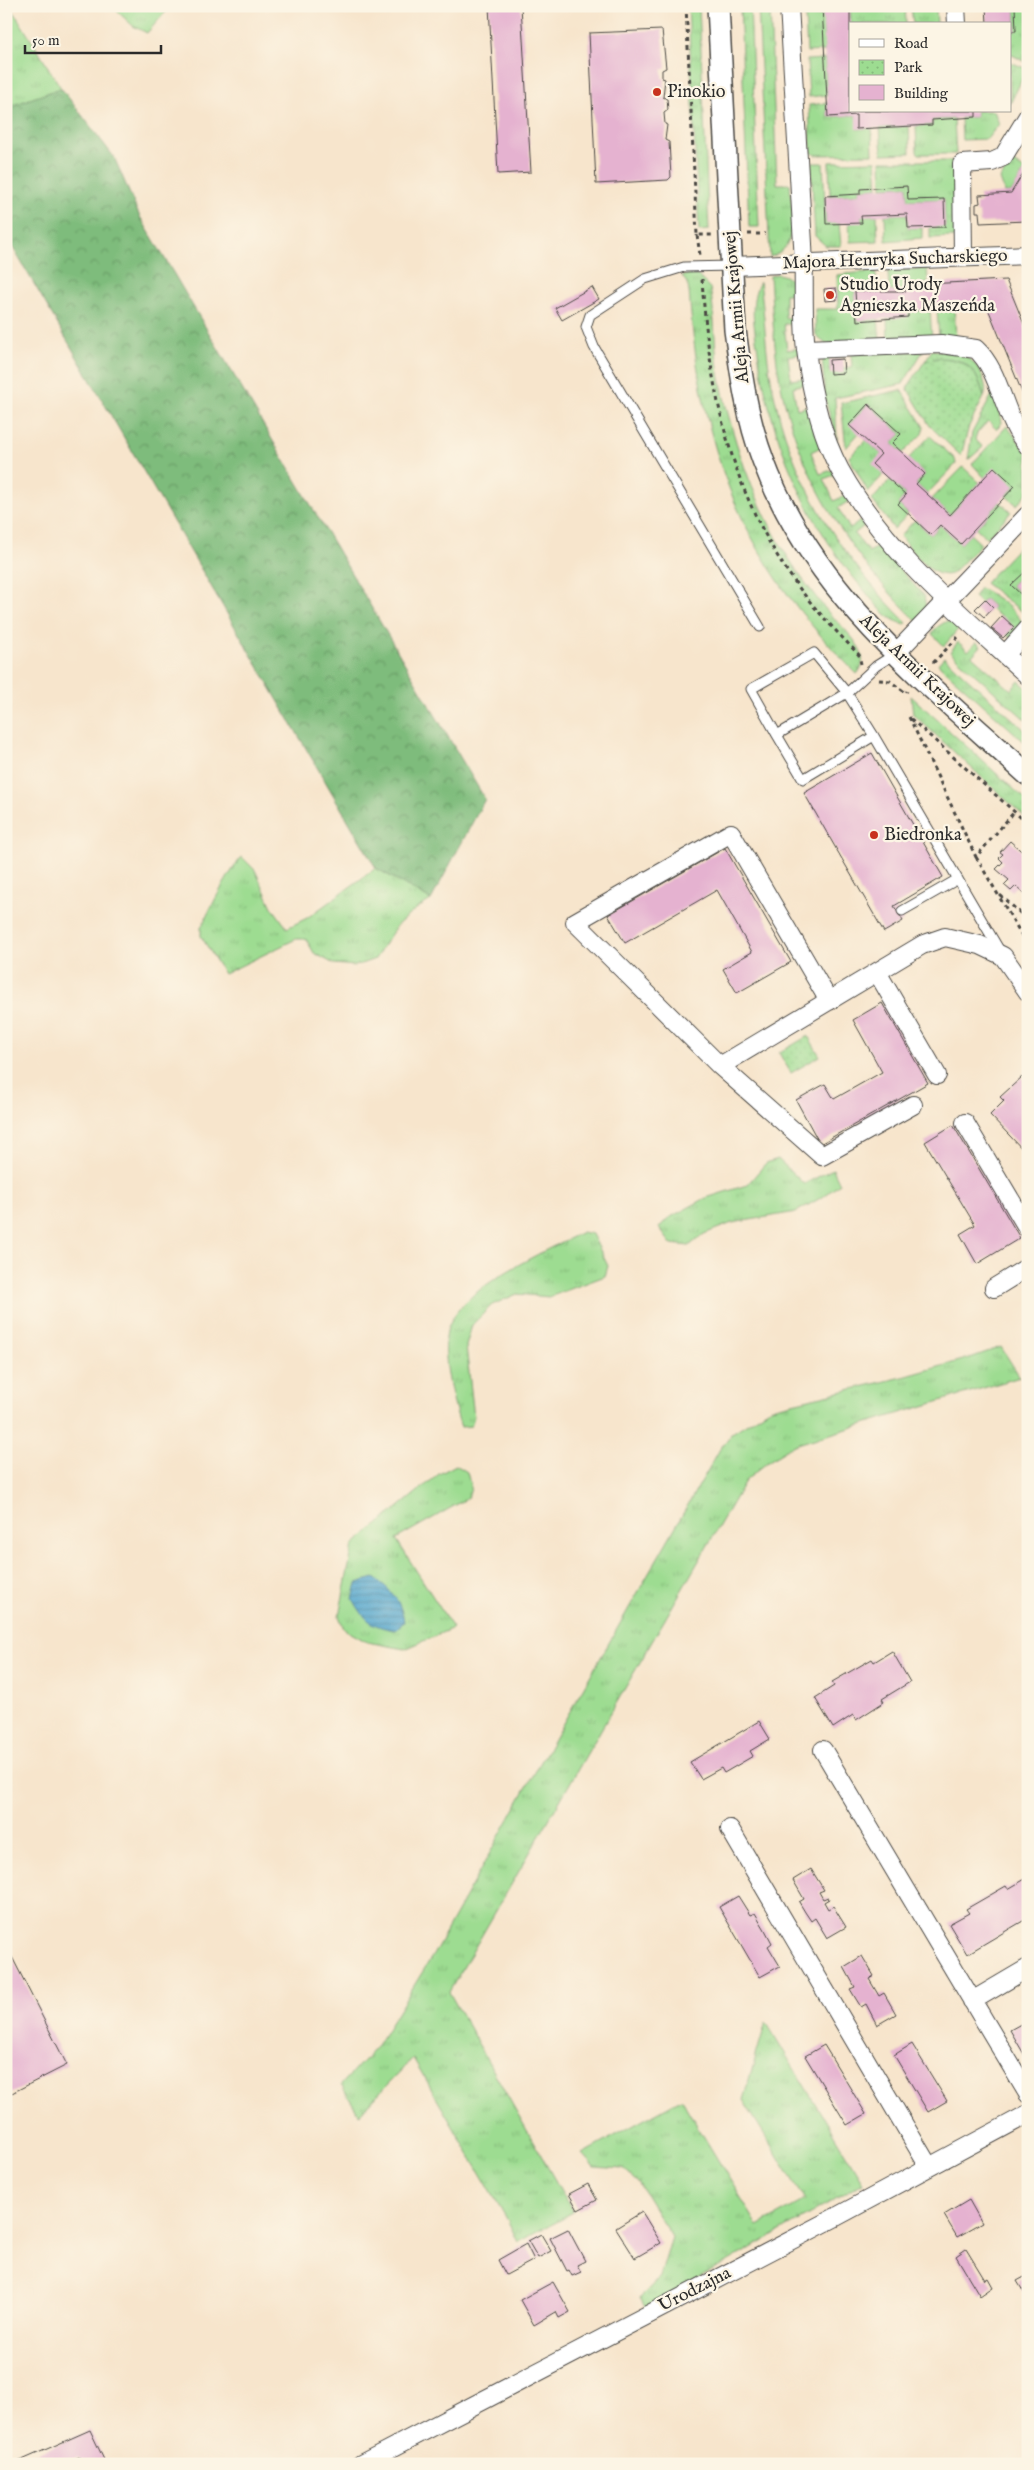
<svg xmlns="http://www.w3.org/2000/svg" width="1034" height="2470" font-family="'IM FELL English',serif">
  <style>
    .grass { fill: url(#grass-tufts); stroke: #64845e }
    .forest { fill: url(#forest-crowns); stroke: #547453 }
    .park { fill: url(#park-dots); stroke: #64845e }
    .water { fill: url(#water-rules); stroke: #3e687c }
    .building { fill: #e5b2d0 }
    .lines { fill: none; stroke-linecap: round; stroke-linejoin: round }
    .service-casing { stroke: #4a4743; stroke-width: 11 }
    .minor-casing { stroke: #4a4743; stroke-width: 20 }
    .tertiary-casing { stroke: #4a4743; stroke-width: 24 }
    .path { stroke: #4a4743; stroke-width: 3; stroke-dasharray: 4 4; stroke-linecap: butt }
    .service { stroke: #fff; stroke-width: 9 }
    .minor { stroke: #fff; stroke-width: 18 }
    .tertiary { stroke: #fff; stroke-width: 21 }
    .poi-dot { fill: #c8321e; stroke: #fcf5e5; stroke-width: 2 }
    .labels { text-anchor: middle; dominant-baseline: central; stroke-width: 4.5; stroke-linejoin: round; paint-order: stroke }
    .poi-label { font-size: 18px; fill: #2b2b2b; stroke: #fcf5e5; text-anchor: start }
    .street-label { font-size: 18px; fill: #2b2b2b; stroke: #fcf5e5 }
  </style>
  <defs>
    <pattern id="grass-tufts" width="24" height="20" patternUnits="userSpaceOnUse" patternTransform="scale(1.25)"><rect width="24" height="20" fill="#9ddc91"/><path d="M3 7l-1-3M5 7V3M7 7l1-3M15 17l-1-3M17 17v-4M19 17l1-3" fill="none" stroke="#87bd7d"/></pattern>
    <pattern id="forest-crowns" width="20" height="18" patternUnits="userSpaceOnUse" patternTransform="scale(1.25)"><rect width="20" height="18" fill="#7ebc7b"/><path d="M2 6a3 3 0 1 1 6 0M12 15a3 3 0 1 1 6 0" fill="none" stroke="#679965"/></pattern>
    <pattern id="park-dots" width="8" height="8" patternUnits="userSpaceOnUse" patternTransform="scale(1.25)"><rect width="8" height="8" fill="#9ddc91"/><path d="M2 2h.1M6 6h.1" fill="none" stroke="#87bd7d" stroke-width="1.8" stroke-linecap="round"/></pattern>
    <pattern id="water-rules" width="6" height="5" patternUnits="userSpaceOnUse" patternTransform="scale(1.25)"><rect width="6" height="5" fill="#51a5cd"/><path d="M0 2.5h6" fill="none" stroke="#4387a7"/></pattern>
  </defs>
  <rect width="100%" height="100%" fill="#fcf5e5"/>
  <filter id="ink" filterUnits="userSpaceOnUse"><feTurbulence type="fractalNoise" baseFrequency=".02" numOctaves="2"/><feDisplacementMap in="SourceGraphic" scale="10" xChannelSelector="R" yChannelSelector="G"/><feConvolveMatrix kernelMatrix="1 2 1 2 8 2 1 2 1" color-interpolation-filters="sRGB"/></filter>
  <filter id="wash" filterUnits="userSpaceOnUse"><feTurbulence type="fractalNoise" baseFrequency=".0096" numOctaves="4" result="noise"/><feDisplacementMap in="SourceGraphic" scale="20" xChannelSelector="R" yChannelSelector="G"/><feGaussianBlur stdDeviation="1.12" result="paint"/><feColorMatrix in="noise" values="0 0 0 0 0 0 0 0 0 0 0 0 0 0 0 0 0 1.4 0 .05"/><feComposite in="paint" operator="in"/></filter>
  <g filter="url(#wash)">
    <rect width="100%" height="100%" fill="#f7e5cc"/>
    <path class="grass" d="M6 6H10L61 88 10 107 6 100Z
      M112 6H171L147 33 133 26Z
      M688 6H699L709 230 699 231Z
      M740 6H750L759 227H749Z
      M758 6 784 7 770 8 777 184H790C791 207 801 249 770 257Z
      M850 6H905L906 24H851Z
      M911 6H936L937 24H913Z
      M1015 6H1028V63L1010 54V31H1016Z
      M823 15 825 51 807 52 805 16Z
      M825 59 827 95 809 97 807 60Z
      M1010 62 1027 69 1010 104Z
      M827 103 828 117 856 115 857 129 872 128 873 154 815 155 811 152 809 105Z
      M976 111H994L999 124 987 139 962 140 961 118 976 117Z
      M954 119 956 154H919L917 152 916 126 932 125V120Z
      M909 126 910 153 882 154 880 128Z
      M876 161 878 188 860 189V194L830 196 829 162Z
      M881 161H955V237L930 238V227L945 226 944 199 908 200 907 186 882 187Z
      M1012 161 1025 170 1011 193H1005L1000 179Z
      M811 163H823L826 224 839 223 841 246H826L815 236Z
      M907 214 908 228H922V238L886 241 885 215Z
      M877 215 878 241 850 242 849 223 861 222V216Z
      M927 268 928 284 907 285 906 291H889L888 271Z
      M876 271V292H870L869 290 855 291 857 321 878 318 880 342 826 344 816 336 815 309H838L837 275Z
      M689 274 697 275 710 288C715 314 714 341 718 368 730 435 753 501 789 559 801 578 814 595 828 612 838 624 856 637 861 653 864 661 862 668 857 674 741 560 701 452 689 291L687 283 682 276Z
      M777 274C789 275 795 283 798 294H785V318L797 317 798 323 784 324 787 350 800 348 801 354 788 356 791 380 804 378 805 384 793 387 797 409 808 406 821 447 811 452 820 474 832 470 834 475 824 479 834 501 846 495 849 501 838 508 850 529 860 521 864 526 854 534 869 552 879 546 924 596 926 608 917 621C845 552 791 462 777 363 773 334 772 305 770 276Z
      M760 282C765 316 765 351 772 384 789 477 841 558 907 623L904 624C888 620 879 608 869 596 807 526 769 438 757 345 754 325 749 300 760 282Z
      M954 308 956 337 939 339 937 309Z
      M930 310 932 340 888 341 887 318 908 311Z
      M932 350C956 353 972 351 983 378 985 385 987 390 984 397 976 362 958 354 925 361Z
      M923 351 903 384 835 398 837 439 825 399 822 353H829L830 373 843 368 852 367 851 354Z
      M901 390 924 427 922 434 903 453 892 443 901 434 868 404 850 424 859 433 846 448 841 403Z
      M993 393 1000 412 1002 423 996 429 988 421 977 433 975 439 983 447 968 460 972 433Z
      M1007 426 1028 454V492L1017 505 1006 496 1015 486 985 478 972 464Z
      M930 436 955 459 956 464 927 494 916 484 925 474 908 459Z
      M866 440 881 454 884 474 868 492 849 457Z
      M963 467 980 483 950 515 932 499Z
      M890 480 906 495 898 504 908 514 894 529 872 500Z
      M1000 502 1011 512 987 538 976 528Z
      M915 520 931 535 940 525 961 544 970 534 981 544 953 573C933 583 911 549 900 536Z
      M1028 537V569L1011 585 1028 601V616L985 583Z
      M980 588C991 592 1021 614 1023 625L1011 638 1007 635 1014 627 991 609 993 606 985 599 981 603 974 597Z
      M945 622H951L960 627 944 646 932 634 936 628Z
      M958 642 968 651 976 642 981 646 972 656 1011 690 1019 681 1028 689V722L950 652Z
      M944 657 1028 733V745L938 664Z
      M911 696 1028 802V820L913 714Z
      M242 857 255 870 272 907 287 928 307 918 376 868 431 900 416 909 397 925 375 959 355 966 334 964 314 953 306 939H296L224 974 201 936V928C209 910 230 870 242 857Z
      M778 1159 804 1184 833 1169 840 1184 824 1196 796 1212 732 1223 704 1234 689 1246 671 1244 659 1228 667 1219 706 1198 747 1185 766 1163Z
      M582 1232 592 1234 608 1266 605 1276 549 1297 517 1294 492 1305 472 1325 466 1346 474 1417 471 1426 461 1427C453 1404 439 1348 449 1325 464 1287 545 1251 582 1232Z
      M1001 1347 1020 1377 794 1445 769 1461 745 1481 449 1992 573 2212 518 2242 507 2219 413 2058 359 2114 341 2085 376 2047 433 1955 530 1781 720 1449 732 1433 771 1408 903 1377 970 1358Z
      M456 1465 467 1472 471 1488 468 1498 396 1539 453 1628 405 1649 367 1642 344 1629 339 1616 353 1545 439 1474Z
      M766 2022 863 2183 646 2309 640 2298 660 2277 672 2237 639 2184 623 2169 594 2167 582 2154 681 2099 758 2226 805 2200 743 2100Z"/>
    <path class="forest" d="M61 88 114 157 139 215 485 799 431 900 376 868 6 236V100L10 106Z"/>
    <path class="park" d="M939 358C967 359 977 370 984 397L969 426 961 456 930 426 907 388 925 361Z
      M808 1036 820 1056 791 1073 779 1053Z"/>
    <path class="water" d="M374 1578C392 1590 401 1601 404 1622L395 1630C370 1626 365 1620 353 1599L357 1583Z"/>
    <g id="blocks">
      <path class="building" d="M489 6H521L531 172 498 174Z
        M822 6H850V111H976V117L932 120V125L856 129V115L828 117Z
        M986 6H1015L1016 31H1010V24H987Z
        M662 30 666 68 662 70V78L665 79 663 97 667 99 668 110 664 113 665 124 667 125 665 140 669 142 671 177 668 180 596 184 589 33Z
        M1028 165 1026 221 980 223 979 212H976V204L980 203 979 195 1011 193Z
        M907 186 908 200 944 199 945 227 908 228 907 214 861 216 862 223 826 224 825 196 860 194V189Z
        M1006 280 1028 334V407L987 306 908 311V317L857 321 855 291H906V285Z
        M592 287 599 299 562 320 555 308Z
        M836 288 837 300 825 301 824 289Z
        M843 359 844 373 830 374 829 360Z
        M868 404 901 434 892 443 925 474 916 484 950 515 994 467 1015 486 961 544 940 525 931 535 898 504 906 495 872 464 881 454 849 425Z
        M1028 569V601L1011 585Z
        M985 599 993 607 984 617 975 609Z
        M1002 616 1014 627 1003 638 991 628Z
        M872 753 943 877 894 906 903 921 884 932 804 793Z
        M1010 841 1028 857V897L1016 886 1011 891 1004 885 1009 880 996 869 1003 862 999 858 1003 854 1000 852Z
        M725 848 791 962 737 993 723 969 752 952 717 890 625 943 608 915Z
        M882 1003 928 1083 820 1144 796 1100 825 1084 834 1099 882 1072 853 1020Z
        M1022 1077 1028 1083V1155L990 1115 1004 1101 1000 1097Z
        M953 1125 1020 1238 977 1264 960 1234 975 1225 925 1142Z
        M892 1651 910 1682 882 1699 884 1702 856 1720 853 1715 833 1728 815 1698 834 1686 832 1682 872 1659 874 1662Z
        M759 1721 770 1739 750 1751 753 1756 724 1773 721 1768 701 1779 690 1762Z
        M811 1869 824 1890 819 1892 823 1899 828 1897 829 1899 824 1902 828 1909 833 1906 846 1927 827 1938 815 1918 811 1921 805 1912 799 1902 804 1899 793 1880Z
        M1027 1878 1028 1918 967 1954 949 1924 969 1913 966 1909 1006 1886 1008 1889Z
        M738 1896 750 1915 755 1913 764 1928 772 1943 768 1946 780 1966 760 1977 719 1907Z
        M862 1956 874 1976 869 1979 879 1996 884 1993 896 2014 877 2025 866 2004 861 2007 856 1999 850 1989 855 1987 844 1967Z
        M12 1957 67 2065 6 2096V1960Z
        M1028 2020V2061L1010 2030Z
        M912 2044 947 2101 928 2112 894 2055Z
        M824 2045 866 2114 847 2125 805 2056Z
        M588 2184 597 2200 578 2210 569 2194Z
        M969 2200 982 2223 957 2237 944 2215Z
        M642 2212 661 2243 635 2258 616 2228Z
        M568 2229 585 2261 577 2265 581 2272 572 2276 569 2270 567 2271 550 2238Z
        M541 2234 551 2251 538 2258 528 2241Z
        M526 2244 534 2260 506 2275 498 2260Z
        M966 2249 985 2280 988 2278 993 2287 980 2296 956 2256Z
        M1028 2275V2299L1017 2281Z
        M553 2282 570 2312 559 2318 556 2312 534 2325 520 2300Z
        M90 2430 106 2464H83L79 2457 64 2464H13Z"/>
    </g>
  </g>
  <g filter="url(#ink)">
    <use href="#blocks" fill-opacity="0" stroke="#4a4743" stroke-width="1"/>
    <g class="lines">
      <g class="service-casing">
        <path id="service" d="M732 266 684 267 645 279 590 315 586 327 594 347 760 627
          M814 653 847 693 777 735 751 689Z
          M777 735 803 779 874 736 847 693 876 666 895 654
          M874 736 1000 951
          M902 911 958 879"/>
      </g>
      <g class="minor-casing">
        <path id="minor" d="M789 6C793 86 798 165 803 244 805 279 802 316 806 350 811 390 821 435 840 470 886 553 960 613 1028 676
          M956 6 957 24
          M963 257 962 164 992 162 1003 157 1028 116
          M732 266 1028 255
          M806 349 941 344 976 349C1002 373 1003 419 1028 446
          M895 654 1028 515
          M1005 655 1028 629
          M877 972 937 1075
          M720 1066 575 922 731 833 829 1001
          M913 1105 822 1156 720 1066 922 945 945 937 980 945 1003 956 1028 992
          M965 1123 1028 1229
          M994 1288 1028 1267
          M823 1750 1028 2094
          M730 1829 929 2167
          M972 2001 1028 1968
          M361 2464 834 2218 1028 2114"/>
      </g>
      <g class="tertiary-casing">
        <path id="tertiary" d="M718 6 735 330C741 374 747 418 763 460 812 593 926 682 1028 775"/>
      </g>
      <path class="path" d="M686 6 697 235H712
        M748 234H765
        M697 235 700 255
        M702 279C709 392 732 501 803 593 820 615 840 635 859 655L861 664
        M933 663 960 635
        M879 680 890 681 906 693 907 691
        M909 717 976 857 1014 812
        M911 719 1028 824
        M976 857 1028 946
        M1000 895 1028 920"/>
      <use href="#service" class="service"/>
      <use href="#minor" class="minor"/>
      <use href="#tertiary" class="tertiary"/>
    </g>
  </g>
  <g class="poi-dot">
    <circle cx="657" cy="92" r="5"/>
    <circle cx="830" cy="295" r="5"/>
    <circle cx="874" cy="835" r="5"/>
  </g>
  <g class="labels">
    <g class="poi-label">
      <text x="667" y="92">Pinokio</text>
      <text x="840" y="285">Studio Urody<tspan x="840" dy="21">Agnieszka Maszeńda</tspan></text>
      <text x="884" y="835">Biedronka</text>
    </g>
    <g class="street-label">
      <text transform="translate(895 260) rotate(-2)">Majora Henryka Sucharskiego</text>
      <text transform="translate(737 307) rotate(-95)">Aleja Armii Krajowej</text>
      <text transform="translate(917 671) rotate(44)">Aleja Armii Krajowej</text>
      <text transform="translate(695 2290) rotate(-27)">Urodzajna</text>
    </g>
  </g>
  <rect width="1034" height="2470" fill="none" stroke="#fcf5e5" stroke-width="25"/>
  <rect x="849" y="22" width="162" height="90" fill="#fcf5e5" stroke="#a8a49b"/>
  <rect x="859" y="39" width="25" height="8" fill="#ffffff" stroke="#a8a49b"/>
  <text x="894" y="48" font-size="15" fill="#2b2b2b">Road</text>
  <rect x="859" y="60" width="25" height="15" fill="url(#park-dots)" stroke="#a8a49b"/>
  <text x="894" y="72" font-size="15" fill="#2b2b2b">Park</text>
  <rect x="859" y="85" width="25" height="15" fill="#e5b2d0" stroke="#a8a49b"/>
  <text x="894" y="98" font-size="15" fill="#2b2b2b">Building</text>
  <path d="M25 45v8h136v-8" fill="none" stroke="#2b2b2b" stroke-width="2.5"/>
  <text x="32" y="45" font-size="15" fill="#2b2b2b" stroke="#fcf5e5" stroke-width="4" paint-order="stroke">50 m</text>
</svg>
